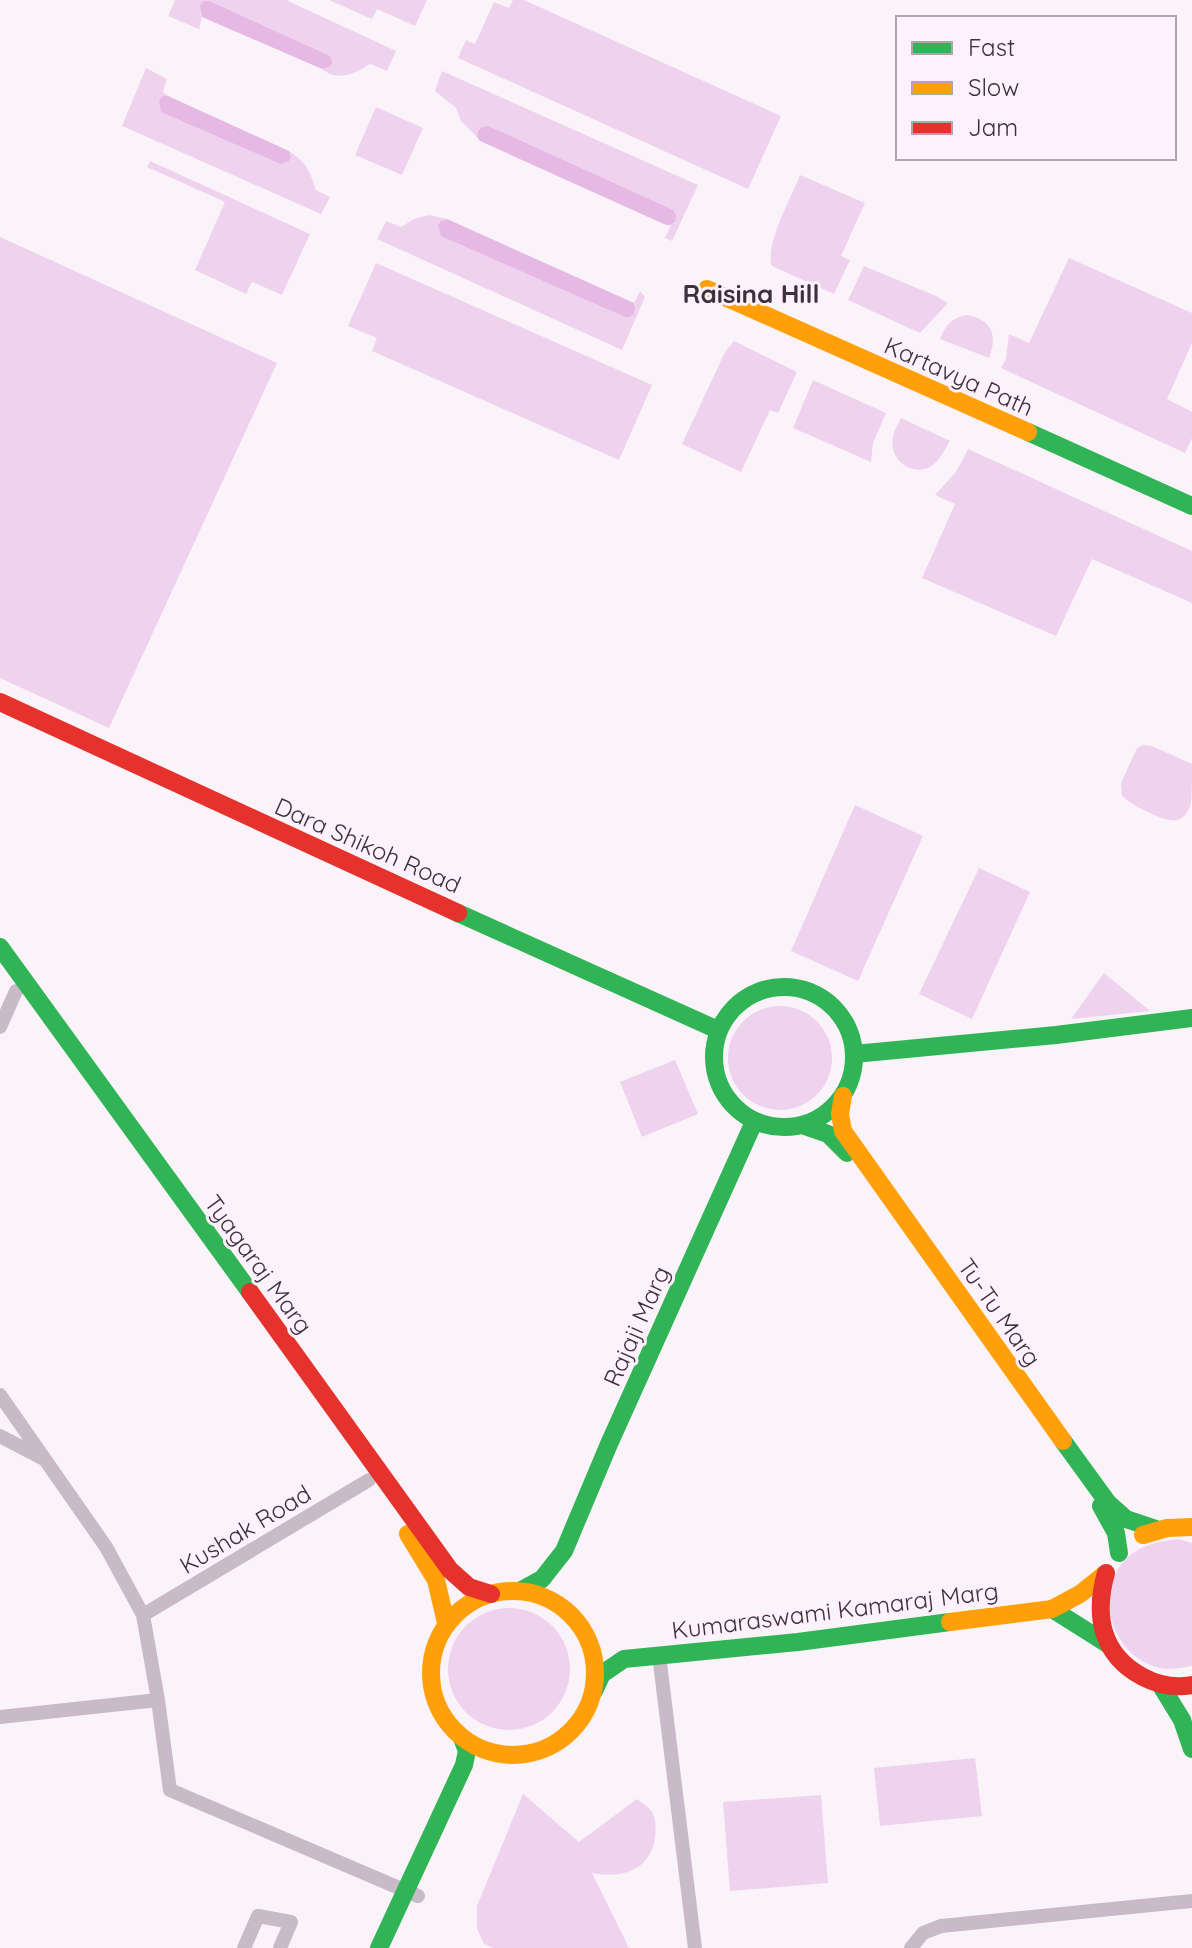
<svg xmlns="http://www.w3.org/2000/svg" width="1192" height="1948" font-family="Quicksand,sans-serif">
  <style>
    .green { fill: #efd2ed }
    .water { fill: #e6b8e4 }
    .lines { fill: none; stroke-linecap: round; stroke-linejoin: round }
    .street { stroke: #c8bac7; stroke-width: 14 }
    .fast { stroke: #30b455; stroke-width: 18 }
    .slow { stroke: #ff9f0a; stroke-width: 18 }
    .jam { stroke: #e5322d; stroke-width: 18 }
    .labels { text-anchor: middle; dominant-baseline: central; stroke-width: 6; stroke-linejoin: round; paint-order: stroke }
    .street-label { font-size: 24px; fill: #3b323a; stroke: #fef0fc }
    .neighbourhood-label { font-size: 26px; font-weight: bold; fill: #3b323a; stroke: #fef0fc }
  </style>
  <rect width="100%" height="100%" fill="#faf4fa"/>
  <path class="green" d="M175 0H286L396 51 387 71 370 64C355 74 337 82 322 69L326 68 200 12 202 17 199 29 168 16Z
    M329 0H427L415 26 377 9 372 19Z
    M513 0H524L781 116 748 189 458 58 466 40 475 44 494 2 509 8Z
    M146 68 167 79 163 92 168 96H163L291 157 289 151C306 162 310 171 316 190L330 197 321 214 122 126Z
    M442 71 698 185 672 241 665 238 671 225 676 222 482 127 478 131 477 137 461 121 456 108 435 91Z
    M376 107 423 128 402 175 355 155Z
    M150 161 310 234 282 295 252 282 246 294 195 270 225 202 147 167Z
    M800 175 865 203 841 256 850 260 834 294 772 266C764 246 792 196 800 175Z
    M429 215 447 219 441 221 442 236 627 318 635 309 634 303 640 291 645 297 622 350 377 239 386 221 401 227 414 219Z
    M0 237 277 363 109 728 0 678Z
    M1069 258 1192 313V343L1167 399 1192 412V438L1185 453 1001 368 1006 359 1009 334 1029 343Z
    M376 263 652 385 619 460 372 351 377 338 348 326Z
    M864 266 936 296 948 303 920 333 848 300Z
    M966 315C992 319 998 335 989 358L940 339C946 325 950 319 966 315Z
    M734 341 797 372 778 413 770 410 741 472 682 444 725 352Z
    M813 380 886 413 873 443 871 462 793 428Z
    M901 418 950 441C944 450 940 461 930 467 910 477 888 458 893 437 894 431 898 424 901 418Z
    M968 449 1192 551V603L1092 559 1056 636 922 578 955 504 935 495 956 472Z
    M1143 745 1152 746 1192 764C1192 776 1192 791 1191 803 1184 828 1168 821 1150 813 1139 808 1131 804 1122 796L1121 783 1137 748Z
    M855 805 923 836 858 981 791 951Z
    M979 868 1030 892 972 1019 919 994Z
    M1104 973 1150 1011 1071 1019Z
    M728 1058a52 52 0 1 1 104 0a52 52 0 1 1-104 0Z
    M675 1060 698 1114 642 1137 620 1082Z
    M1179 1539 1192 1543V1666C1184 1667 1175 1669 1167 1669 1112 1664 1087 1587 1133 1553 1147 1543 1162 1541 1179 1539Z
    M448 1669a61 61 0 1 1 122 0a61 61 0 1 1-122 0Z
    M975 1758 982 1816 880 1826 874 1768Z
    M523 1794 579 1842 637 1799C642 1803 649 1807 652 1812 656 1819 656 1829 655 1837 651 1871 620 1879 592 1873L629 1948H493L484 1944 477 1929V1906Z
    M821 1795 828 1883 730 1891 723 1802Z"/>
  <path class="water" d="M204 1H209L330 56 332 62 331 66 322 69 202 17 200 5Z
    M163 96H168L289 151 291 157 289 161 281 164 161 112 159 100Z
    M488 126 673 210 676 216 675 222 671 225H666L480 141 477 137 478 131 482 127Z
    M447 219 634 303 635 309 633 315 627 318 441 236 438 225 441 221Z"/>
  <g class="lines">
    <path class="street" d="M0 1027 16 991
      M0 1395 106 1547 143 1615 158 1700 170 1790 418 1896
      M0 1436 42 1458
      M143 1615 369 1480
      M659 1655 695 1948
      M0 1717 158 1700
      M244 1948 258 1916 291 1922 280 1948
      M911 1948 923 1933 941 1926 1192 1901"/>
    <path class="fast" d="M1028 432 1192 506
      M458 913 718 1030
      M0 947 250 1292
      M714 1057a70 70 0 1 1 140 0a70 70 0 1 1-140 0Z
      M854 1054 1056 1035 1192 1018
      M802 1125 828 1134 847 1153
      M1063 1441 1108 1503 1126 1519 1156 1529
      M1101 1506 1116 1533 1119 1553
      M520 1591 542 1579 564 1551 609 1444 754 1122
      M1052 1609 1109 1645
      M1160 1684 1182 1720 1192 1749
      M594 1691 602 1674 624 1659 798 1642 950 1622
      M379 1948 464 1765 467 1751 462 1738"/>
    <path class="slow" d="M707 289 1028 432
      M843 1096 840 1114 843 1131 1063 1441
      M408 1534 436 1580 446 1623
      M1143 1535 1167 1528 1192 1527
      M431 1673a82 82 0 1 1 164 0a82 82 0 1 1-164 0Z
      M950 1622 1052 1609 1080 1594 1105 1574"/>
    <path class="jam" d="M0 702 458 913
      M250 1292 450 1570 469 1587 491 1594
      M1106 1573C1094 1615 1101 1655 1143 1677 1158 1685 1175 1688 1192 1685"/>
  </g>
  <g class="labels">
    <g class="street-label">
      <text transform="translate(959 376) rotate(24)">Kartavya Path</text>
      <text transform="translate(368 845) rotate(24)">Dara Shikoh Road</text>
      <text transform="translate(259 1264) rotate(54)">Tyagaraj Marg</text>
      <text transform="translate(1000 1312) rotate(55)">Tu-Tu Marg</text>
      <text transform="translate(636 1326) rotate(-66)">Rajaji Marg</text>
      <text transform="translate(245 1529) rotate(-31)">Kushak Road</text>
      <text transform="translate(835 1610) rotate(-7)">Kumaraswami Kamaraj Marg</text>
    </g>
    <g class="neighbourhood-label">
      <text x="751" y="293">Raisina Hill</text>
    </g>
  </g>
  <rect x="896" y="16" width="280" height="144" fill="#fef0fc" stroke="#b0a4ae" stroke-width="2"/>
  <rect x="912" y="42" width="40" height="12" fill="#30b455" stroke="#b0a4ae" stroke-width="2"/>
  <text x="968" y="56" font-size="24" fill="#3b323a">Fast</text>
  <rect x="912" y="82" width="40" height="12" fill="#ff9f0a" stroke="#b0a4ae" stroke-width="2"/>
  <text x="968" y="96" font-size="24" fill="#3b323a">Slow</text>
  <rect x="912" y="122" width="40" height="12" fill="#e5322d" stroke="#b0a4ae" stroke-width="2"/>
  <text x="968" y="136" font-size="24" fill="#3b323a">Jam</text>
</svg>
